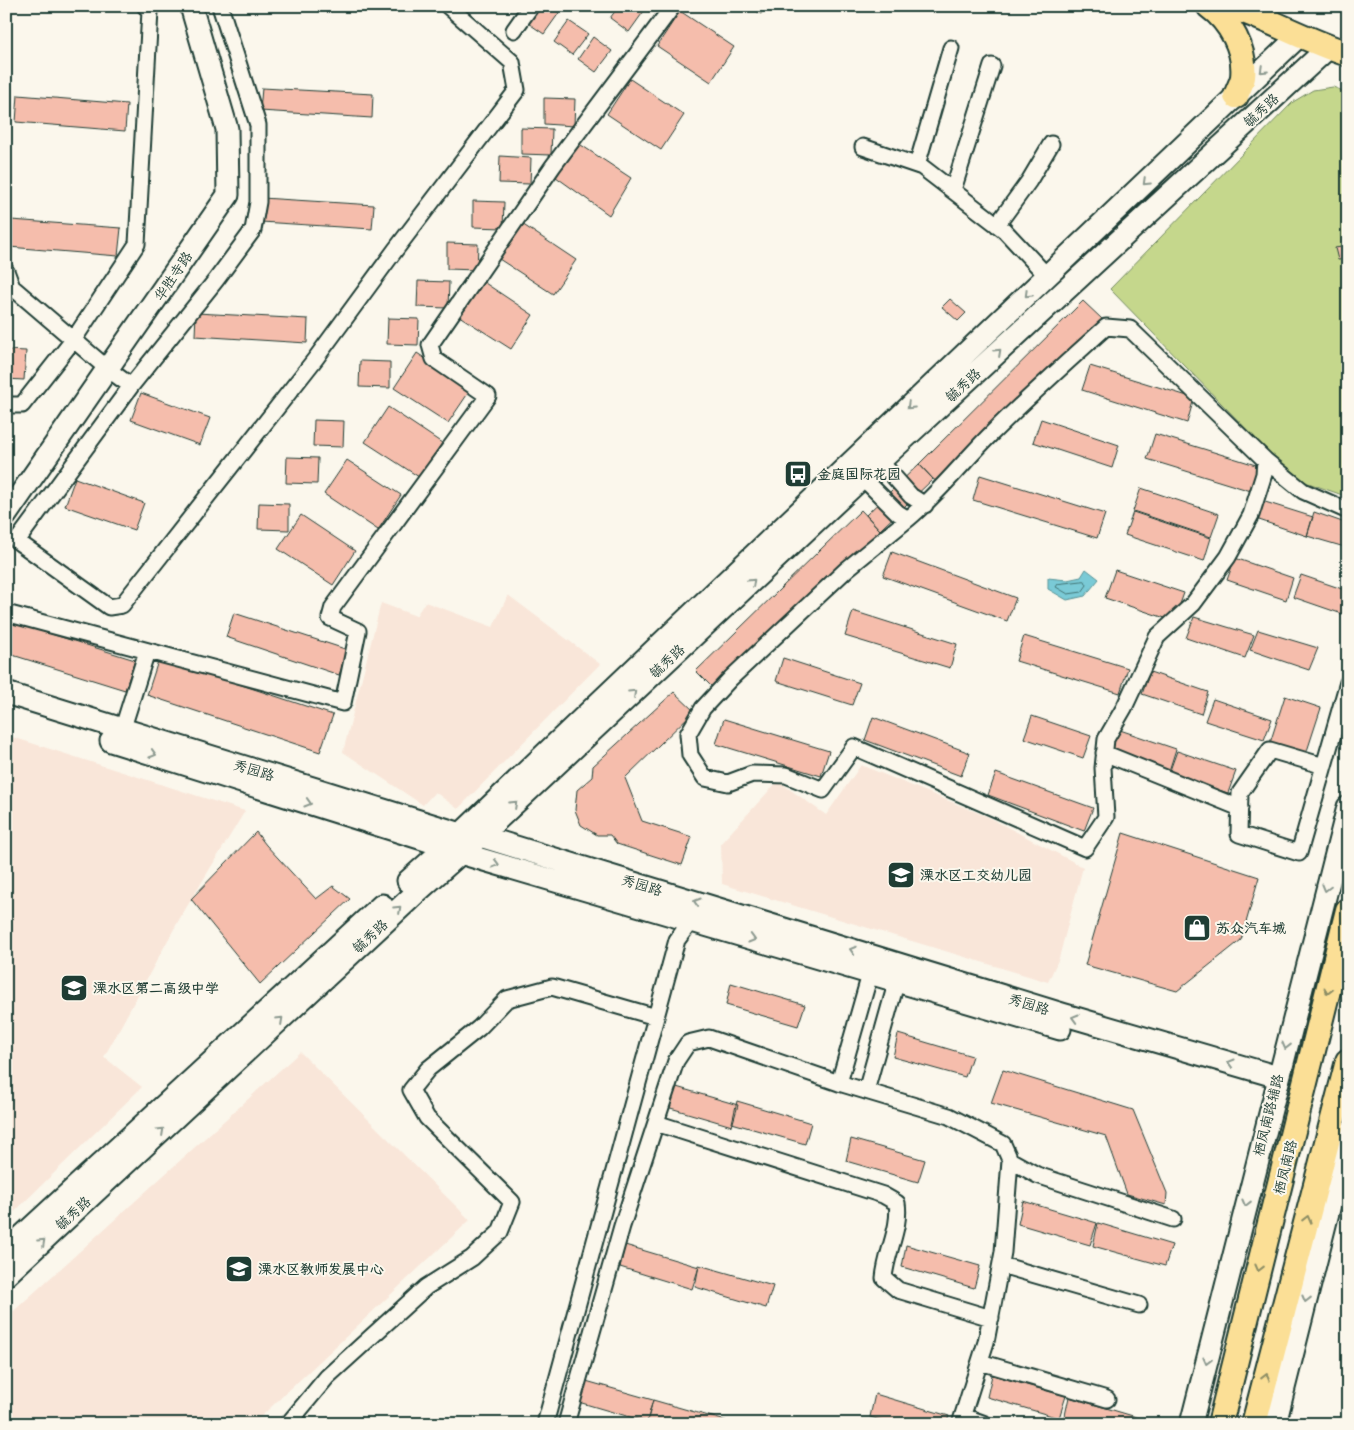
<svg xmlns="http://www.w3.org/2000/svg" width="1354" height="1430" font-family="'Shantell Sans','LXGW WenKai TC',sans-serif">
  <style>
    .built { fill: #f9e6d9 }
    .green { fill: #c5d78c; stroke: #728a60 }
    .water { fill: #7acad6; stroke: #569295 }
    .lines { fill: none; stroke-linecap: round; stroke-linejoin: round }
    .shore { stroke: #437575; stroke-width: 1 }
    .building { fill: #f5bdac; stroke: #1f3d34 }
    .street-casing { stroke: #1f3d34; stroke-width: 19 }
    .secondary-casing { stroke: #1f3d34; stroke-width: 25 }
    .primary-casing { stroke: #1f3d34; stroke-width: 28 }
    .street { stroke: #fbf7ec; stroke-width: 15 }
    .secondary { stroke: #fbf7ec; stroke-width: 21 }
    .primary { stroke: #fbdf96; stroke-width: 24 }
    .oneway { stroke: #8d9a90 }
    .oneway2 { stroke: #8d8e65 }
    .labels { text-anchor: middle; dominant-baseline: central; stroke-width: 4; stroke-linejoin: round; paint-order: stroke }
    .street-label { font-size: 14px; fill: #1f3d34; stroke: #fbf7ec }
    .poi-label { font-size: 14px; font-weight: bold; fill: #1f3d34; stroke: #fbf7ec; text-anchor: start }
  </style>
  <rect width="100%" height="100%" fill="#fbf7ec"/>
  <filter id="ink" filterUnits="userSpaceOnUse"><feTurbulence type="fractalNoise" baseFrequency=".02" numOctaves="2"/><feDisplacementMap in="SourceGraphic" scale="10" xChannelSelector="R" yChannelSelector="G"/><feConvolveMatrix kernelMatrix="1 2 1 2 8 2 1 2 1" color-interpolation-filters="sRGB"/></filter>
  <g filter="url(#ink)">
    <path class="built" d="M508 595 600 664 458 809 435 792 423 805 343 752 381 603 416 616 425 602 493 627Z
      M6 735 245 811 180 918 104 1057 142 1087 6 1220Z
      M861 765 988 817 1083 867 1059 958 1048 982 722 884 721 843 778 781 826 815Z
      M300 1052 470 1220 253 1424H6V1318Z"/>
    <path class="green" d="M1333 87 1348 93V497L1294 478 1110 289 1293 102 1313 90Z"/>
    <path class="water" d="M1086 569 1099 579 1085 596 1067 600 1048 589V578L1067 580 1081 577Z"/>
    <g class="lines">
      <path class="shore" d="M1085 581 1087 585 1082 592 1068 594 1056 587 1058 584Z"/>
    </g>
    <path class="building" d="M365 6H391L388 14Z
      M536 6H550L559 13 544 34 525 21Z
      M619 6H638L644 11 629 32 610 18Z
      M748 6H766L761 14Z
      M680 11 734 47 711 82 657 46Z
      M569 21 588 34 572 55 554 42Z
      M593 37 612 51 596 72 578 59Z
      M630 79 684 115 661 150 607 114Z
      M262 88 373 94 372 118 260 111Z
      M18 95 127 104 125 131 16 122Z
      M544 98 575 99 574 126 544 124Z
      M521 128 552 129 551 155 521 154Z
      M578 143 631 178 609 215 556 177Z
      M500 156 531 158 530 184 499 183Z
      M262 198 374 205 372 229 261 222Z
      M473 201 504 202 503 228 473 227Z
      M11 220 121 228 118 256 9 247Z
      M522 224 576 260 553 294 499 259Z
      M447 243 478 244 477 270 447 269Z
      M1348 246V259L1338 260 1335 248Z
      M479 279 533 315 511 349 456 314Z
      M418 281 449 282 448 308 417 307Z
      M950 299 966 313 958 321 942 307Z
      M1083 301 1102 319 936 481 933 479 919 464Z
      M196 313 308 319 307 343 195 336Z
      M388 318 419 319 418 345 387 344Z
      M6 350 26 351 24 380 6 379Z
      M417 353 471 389 448 423 394 388Z
      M360 361 390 362V388L359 387Z
      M1090 366 1194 398 1187 423 1082 390Z
      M141 393 210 418 200 445 131 420Z
      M388 407 442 443 419 477 365 442Z
      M1041 419 1119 445 1112 468 1033 442Z
      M314 420 344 421 343 447 313 446Z
      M1155 434 1259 466 1251 491 1147 459Z
      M287 457 318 458 317 484 286 483Z
      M347 460 401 495 378 530 324 494Z
      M919 464 933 479 880 530 866 515Z
      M980 475 1105 514 1097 538 973 500Z
      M75 478 144 503 134 530 65 506Z
      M1141 488 1219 514 1211 537 1133 511Z
      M1262 501 1313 517 1307 536 1256 519Z
      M259 503 289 504V530L258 529Z
      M861 510 880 530 715 690 696 671Z
      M1133 512 1211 538 1204 561 1125 535Z
      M1314 512 1348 524V548L1307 536Z
      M301 515 355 551 333 585 278 549Z
      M892 552 1016 598 1007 621 883 576Z
      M1235 558 1293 578 1286 600 1227 580Z
      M1115 570 1184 593 1174 621 1105 598Z
      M1301 575 1348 591V616L1293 597Z
      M853 611 957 644 950 668 845 636Z
      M234 613 348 650 339 675 226 637Z
      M1194 617 1254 635 1245 658 1186 638Z
      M6 620 135 660 125 690 6 653Z
      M1258 630 1318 648 1309 670 1250 650Z
      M1024 636 1128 668 1120 693 1016 661Z
      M159 658 333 715 320 752 147 695Z
      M783 658 860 683 852 705 776 681Z
      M1150 672 1208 692 1201 714 1142 694Z
      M674 692 694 711 625 778 642 821 692 837 682 865 617 844 610 835H597L581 825 575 810 577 790 592 777 593 766Z
      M1285 696 1321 708 1306 754 1270 743Z
      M1213 699 1272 719 1264 740 1205 721Z
      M1032 716 1091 736 1083 758 1024 738Z
      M873 717 970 753 961 776 865 740Z
      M724 719 829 751 821 776 716 744Z
      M1117 729 1176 749 1169 771 1110 750Z
      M1177 751 1236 771 1228 793 1169 773Z
      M996 773 1093 808 1084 831 988 795Z
      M256 832 266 845 316 899 333 886 350 899 260 984 191 899Z
      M1123 833 1259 877 1241 940 1177 991 1085 965Z
      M731 983 805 1005 798 1026 726 1005Z
      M898 1034 972 1056 965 1077 893 1057Z
      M1003 1070 1133 1110 1167 1193 1166 1205 1127 1194 1106 1136 991 1103Z
      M673 1086 738 1105 732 1126 667 1107Z
      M737 1101 811 1123 805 1144 732 1123Z
      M851 1139 925 1160 918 1182 846 1161Z
      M1023 1201 1097 1223 1090 1245 1018 1224Z
      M1098 1223 1172 1245 1165 1266 1093 1246Z
      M625 1245 699 1267 692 1289 620 1267Z
      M906 1245 980 1266 974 1288 902 1267Z
      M699 1265 773 1286 766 1308 695 1287Z
      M992 1375 1066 1396 1059 1418 987 1397Z
      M579 1379 653 1400 647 1422 575 1401Z
      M875 1394 949 1416 946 1424H895L870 1417Z
      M1069 1397 1143 1419 1141 1424H1078L1064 1420Z
      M653 1400 726 1421V1424L647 1422Z"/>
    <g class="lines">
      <g class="street-casing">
        <path id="street" d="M220 6 258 125V202L253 230 216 280 131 386 17 541 109 607 122 605 316 358 396 249 517 90 512 62 448 6
          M514 30 531 6
          M863 147 922 167 1004 230 1047 276
          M917 165 951 48
          M953 190 992 66
          M997 225 1029 181 1051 144
          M6 271 12 287 109 370 131 386
          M6 405H22L74 339 137 244 150 11 145 6
          M1265 460 1303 491 1348 511
          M880 461 911 496 925 505
          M863 478 898 513 908 519 847 569 731 678 703 708 688 734 690 755 705 778 728 783 752 774 786 775 823 790 854 747 1085 848 1106 817 1103 768 1106 739 1124 708 1157 637 1193 604 1228 557 1251 515 1264 474 1265 460 1130 329 1106 327C1067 362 1028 397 991 434 963 462 939 493 908 519
          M6 613 343 703 358 631 330 618 333 607 488 396 434 359 430 345 553 166 673 6
          M120 737 147 651
          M1104 753 1240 808
          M1324 766 1270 750 1240 793 1239 834 1299 853 1348 682
          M839 1083 873 964
          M866 1091 899 973
          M656 1123 883 1195 897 1203C901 1228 886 1252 884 1278L898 1290 991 1318
          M1010 1160 1037 1175 1173 1219
          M1001 1265 1139 1305
          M980 1362 1107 1399
          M963 1416 985 1424
          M288 1424 327 1377 426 1287 472 1258 500 1232 512 1202 427 1118 411 1090 428 1069 479 1028 507 999 552 987 656 1017
          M545 1424 677 940 691 921
          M566 1424 622 1226 676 1061 688 1043 709 1038 839 1083 949 1116 1003 1144 1010 1160 1003 1252 986 1342 960 1424"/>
      </g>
      <g class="secondary-casing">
        <path id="secondary" d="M6 515 228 195 227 129 191 6
          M6 693 461 834 480 836 1062 1014 1278 1077
          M111 741 445 846 460 853 1060 1029
          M408 881 461 834 1299 36
          M6 1251 382 905
          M6 1275 416 893 480 836 880 461 1328 48
          M1191 1424 1348 807
          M1275 1424 1348 1133"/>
      </g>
      <g class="primary-casing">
        <path id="primary" d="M1209 6C1230 21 1246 50 1243 77 1242 83 1238 90 1236 96
          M1230 6C1271 20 1307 41 1348 54
          M1220 1424 1348 910
          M1254 1424 1348 1061"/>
      </g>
      <use href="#street" class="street"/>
      <use href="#secondary" class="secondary"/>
      <use href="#primary" class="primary"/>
    </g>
    <defs><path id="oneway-chevron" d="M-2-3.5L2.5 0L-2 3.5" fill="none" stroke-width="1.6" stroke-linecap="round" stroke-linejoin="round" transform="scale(1.25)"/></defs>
    <g class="oneway">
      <use href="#oneway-chevron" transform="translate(1263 70) rotate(136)"/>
      <use href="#oneway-chevron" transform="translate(1146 182) rotate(136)"/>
      <use href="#oneway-chevron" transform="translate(1028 294) rotate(136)"/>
      <use href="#oneway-chevron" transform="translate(998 352) rotate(-43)"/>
      <use href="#oneway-chevron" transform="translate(910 406) rotate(136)"/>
      <use href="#oneway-chevron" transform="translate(752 582) rotate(-43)"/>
      <use href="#oneway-chevron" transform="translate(633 693) rotate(-43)"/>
      <use href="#oneway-chevron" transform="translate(153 754) rotate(17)"/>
      <use href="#oneway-chevron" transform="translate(308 803) rotate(17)"/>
      <use href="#oneway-chevron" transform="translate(514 804) rotate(-43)"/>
      <use href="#oneway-chevron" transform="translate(496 864) rotate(16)"/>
      <use href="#oneway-chevron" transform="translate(1326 888) rotate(105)"/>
      <use href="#oneway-chevron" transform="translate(697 902) rotate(-163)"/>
      <use href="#oneway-chevron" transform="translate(398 909) rotate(-43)"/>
      <use href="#oneway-chevron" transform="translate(752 939) rotate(16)"/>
      <use href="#oneway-chevron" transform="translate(853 950) rotate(-163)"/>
      <use href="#oneway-chevron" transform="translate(1075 1018) rotate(-164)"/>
      <use href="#oneway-chevron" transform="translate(280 1020) rotate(-43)"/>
      <use href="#oneway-chevron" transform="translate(1286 1046) rotate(104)"/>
      <use href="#oneway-chevron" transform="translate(1231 1063) rotate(-164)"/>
      <use href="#oneway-chevron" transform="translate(161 1131) rotate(-43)"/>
      <use href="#oneway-chevron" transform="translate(1246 1203) rotate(104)"/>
      <use href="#oneway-chevron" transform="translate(42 1242) rotate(-43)"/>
      <use href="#oneway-chevron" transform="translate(1306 1299) rotate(104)"/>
      <use href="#oneway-chevron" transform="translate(1207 1361) rotate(104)"/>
    </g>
    <g class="oneway2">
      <use href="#oneway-chevron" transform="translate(1328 991) rotate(104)"/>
      <use href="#oneway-chevron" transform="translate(1307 1219) rotate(-76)"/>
      <use href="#oneway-chevron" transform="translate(1259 1268) rotate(104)"/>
      <use href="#oneway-chevron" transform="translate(1266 1377) rotate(-76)"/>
    </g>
  </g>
  <defs>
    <g id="bus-square" transform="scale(1.4375)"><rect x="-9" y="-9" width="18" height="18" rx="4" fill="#1f3d34" stroke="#fbf7ec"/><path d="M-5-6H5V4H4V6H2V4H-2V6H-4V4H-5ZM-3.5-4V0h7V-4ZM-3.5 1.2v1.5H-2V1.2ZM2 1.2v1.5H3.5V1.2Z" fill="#fff"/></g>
    <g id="school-square" transform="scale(1.4375)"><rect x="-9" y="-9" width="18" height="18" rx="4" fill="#1f3d34" stroke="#fbf7ec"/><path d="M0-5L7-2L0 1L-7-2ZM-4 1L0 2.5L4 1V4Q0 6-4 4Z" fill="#fff"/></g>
    <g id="shop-square" transform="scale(1.4375)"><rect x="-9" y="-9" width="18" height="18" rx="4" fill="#1f3d34" stroke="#fbf7ec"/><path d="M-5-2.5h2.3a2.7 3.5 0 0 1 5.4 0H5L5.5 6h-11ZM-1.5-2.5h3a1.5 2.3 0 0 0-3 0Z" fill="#fff"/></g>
    <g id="university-square" transform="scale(1.4375)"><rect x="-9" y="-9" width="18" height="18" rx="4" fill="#1f3d34" stroke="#fbf7ec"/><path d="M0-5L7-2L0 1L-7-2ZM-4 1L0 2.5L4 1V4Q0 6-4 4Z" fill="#fff"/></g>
  </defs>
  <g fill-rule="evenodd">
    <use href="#bus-square" x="798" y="474"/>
    <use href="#school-square" x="901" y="875"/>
    <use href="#shop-square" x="1197" y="928"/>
    <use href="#school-square" x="74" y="988"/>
    <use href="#university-square" x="239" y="1269"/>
  </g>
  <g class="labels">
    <g class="street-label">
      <text transform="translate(1261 110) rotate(-43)">毓秀路</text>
      <text transform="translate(173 276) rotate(-56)">华胜寺路</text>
      <text transform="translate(963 385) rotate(-43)">毓秀路</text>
      <text transform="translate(667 661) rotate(-43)">毓秀路</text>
      <text transform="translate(254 770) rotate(17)">秀园路</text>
      <text transform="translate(642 885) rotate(17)">秀园路</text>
      <text transform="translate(370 936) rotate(-43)">毓秀路</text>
      <text transform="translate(1029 1004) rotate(17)">秀园路</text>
      <text transform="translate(1268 1115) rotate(-76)">栖凤南路辅路</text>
      <text transform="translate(1285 1167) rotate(-76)">栖凤南路</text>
      <text transform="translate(73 1213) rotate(-43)">毓秀路</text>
    </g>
    <g class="poi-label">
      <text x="817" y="474">金庭国际花园</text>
      <text x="920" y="875">溧水区工交幼儿园</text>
      <text x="1216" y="928">苏众汽车城</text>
      <text x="93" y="988">溧水区第二高级中学</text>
      <text x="258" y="1269">溧水区教师发展中心</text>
    </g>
  </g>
  <rect width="1354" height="1430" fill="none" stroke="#fbf7ec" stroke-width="25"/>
  <rect x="12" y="12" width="1329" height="1405" fill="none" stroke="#1f3d34" stroke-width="2" filter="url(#ink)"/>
</svg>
